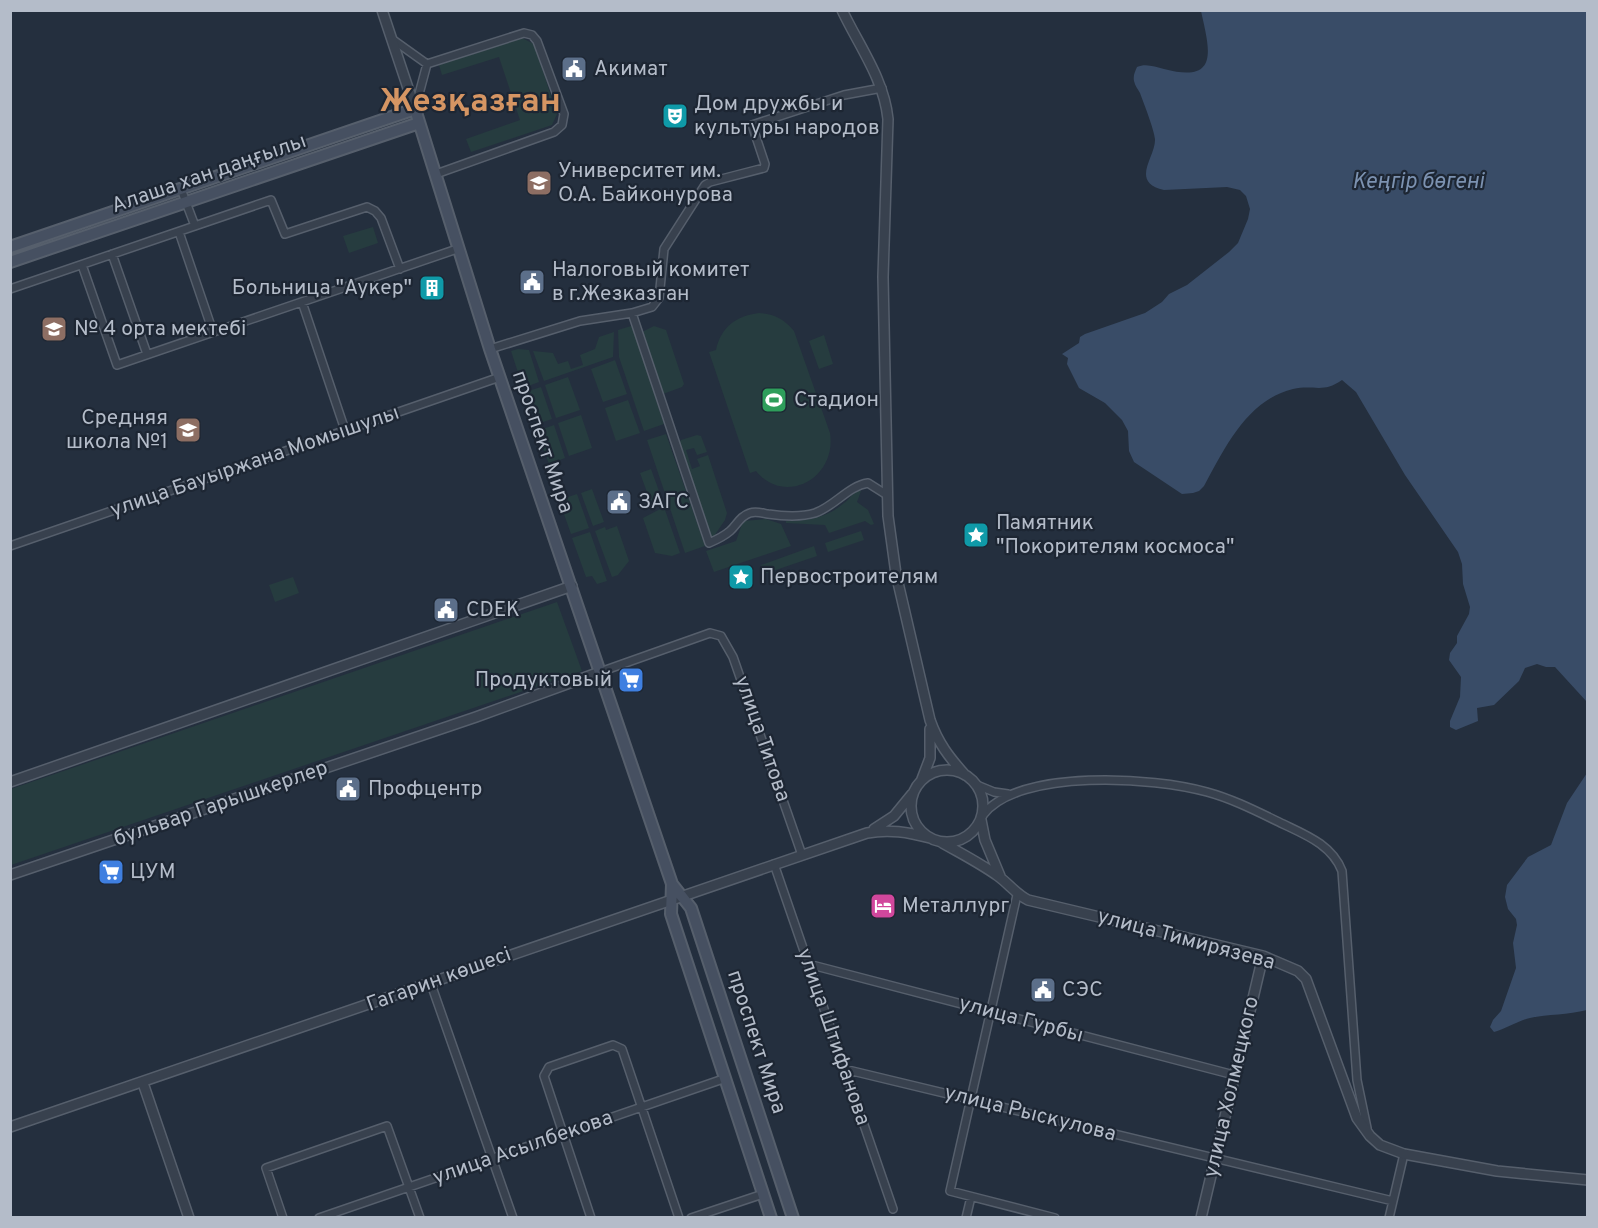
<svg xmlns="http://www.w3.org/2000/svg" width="1598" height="1228" font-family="Overpass,sans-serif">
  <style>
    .green { fill: #263c3f }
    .water { fill: #394c67 }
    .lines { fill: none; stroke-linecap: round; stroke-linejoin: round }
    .minor-casing { stroke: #565f6c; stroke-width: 10 }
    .tertiary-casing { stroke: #565f6c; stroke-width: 12 }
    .secondary-casing { stroke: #565f6c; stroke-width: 14 }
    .minor { stroke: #38414e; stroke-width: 7 }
    .tertiary { stroke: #38414e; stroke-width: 9 }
    .secondary { stroke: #465061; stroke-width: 10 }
    .labels { text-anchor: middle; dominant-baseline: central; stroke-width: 4.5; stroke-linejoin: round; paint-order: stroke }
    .poi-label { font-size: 21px; fill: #b4bcc9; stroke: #1d2633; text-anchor: start }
    .street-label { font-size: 21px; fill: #b4bcc9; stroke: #1d2633 }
    .water-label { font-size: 22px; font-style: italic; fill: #7c92b1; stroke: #1d2633 }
    .town-label { font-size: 33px; font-weight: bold; fill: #d59563; stroke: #1d2633 }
  </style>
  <rect width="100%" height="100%" fill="#242f3e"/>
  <path class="green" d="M522 38 534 44 557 114 552 125 471 152 466 139 520 120 499 57 442 75 439 65Z
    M373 227 378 243 349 253 343 236Z
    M759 313C774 314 784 319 794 331L830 433C837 479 784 506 756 471L750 473 709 352 716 350C721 327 736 316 759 313Z
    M631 326 634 327 665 422 653 391 664 424 644 431 619 357 618 330Z
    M654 326 666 330 684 384 682 387 663 394 642 332Z
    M614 332 613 357 544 381 533 351 553 353 558 364 568 361 571 369 583 365 580 355 595 349 599 337Z
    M824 335 833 364 819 369 809 341Z
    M518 349 529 350 539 382 523 388 511 351Z
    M615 360 627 394 603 402 591 369Z
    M568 377 580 410 556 418 545 385Z
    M541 387 552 419 537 424 525 392Z
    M628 400 640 433 616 441 605 408Z
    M581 415 592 448 569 456 558 423Z
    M554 425 565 458 549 464 537 431Z
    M666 434 705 546 685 553 647 440Z
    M697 435 701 436 707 452 697 455 694 448 686 450 692 469 700 466 697 459 708 455 727 513 725 520 712 539 679 443 681 440Z
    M651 469 663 502 652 506 640 473Z
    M592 489 604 522 593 526 581 493Z
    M858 491H861L857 502 868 510 874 524 871 525 865 521 829 533 825 525 786 523V521C807 521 827 518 844 503 850 499 852 493 858 491Z
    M577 494 589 528 571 534 559 500Z
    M664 507 680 553 672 556 655 553 643 518Z
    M766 519 781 524 791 546 714 572 706 551 736 541 743 521Z
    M617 526 629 561 618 575 612 577 595 531 605 527 606 530Z
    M861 531 864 540 828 552 825 543Z
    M590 532 607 581 597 584 592 576 586 577 572 538Z
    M814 546 817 556 764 574 761 565Z
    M293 577 299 593 275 602 269 585Z
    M557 602 582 671 11 865V789Z"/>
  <path class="water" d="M1201 11H1587V702L1555 667H1546L1537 664 1525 668 1519 681 1494 705 1477 708 1478 721 1456 730 1450 727V721L1460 697 1461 677 1449 660 1450 653 1457 643V636L1469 614 1470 607 1463 584 1462 564 1458 552 1405 475 1356 392 1342 380C1322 394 1314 384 1293 389 1247 400 1225 448 1204 486L1199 491 1193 493 1182 494 1134 462 1129 451 1128 431 1122 420 1105 403 1079 388 1067 364 1068 358 1062 354 1079 343 1080 337 1085 334 1145 313 1162 302 1169 294 1187 285 1229 252 1238 243 1248 219 1250 209 1246 196 1240 190 1227 187 1164 190C1129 182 1156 157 1155 139 1154 129 1144 104 1140 93 1138 89 1135 86 1134 81 1133 75 1135 72 1137 67 1146 63 1155 67 1164 69 1221 84 1209 48 1201 11Z
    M1587 773V1010C1568 1015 1548 1014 1530 1018 1517 1021 1506 1029 1494 1032L1490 1027 1493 1020 1501 1011 1516 968 1513 943 1517 925 1516 919 1508 909 1505 897 1507 885 1528 857 1551 845 1567 803Z"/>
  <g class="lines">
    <g class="minor-casing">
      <path id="minor" d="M392 39 427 64 415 109
        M427 64 524 33 532 35 537 41 564 114 562 125 554 132 436 174
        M181 189 195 226
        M179 232 213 332
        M112 254 147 354
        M82 265 117 365 457 249
        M10 289 271 200 285 234 367 207 375 211 381 218 400 269
        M302 302 345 430
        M632 313 709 543C716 540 723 537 730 531 737 525 740 516 750 513 756 511 762 513 768 514 782 516 802 517 815 513 835 506 848 486 868 483L887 495
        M490 349 580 321 632 313 652 307 659 298 664 249 705 185 710 182 764 168 765 164 752 125 844 95 882 88
        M10 546 500 377
        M600 672 710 633 721 636 733 657 802 855
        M977 785 994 792 1008 794
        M983 815C1019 768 1155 777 1207 792 1233 799 1258 812 1283 824 1306 835 1332 845 1342 871L1357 1080 1367 1128
        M774 864 893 1209
        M1017 895 950 1191 1055 1218
        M808 964 1234 1075
        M431 984 513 1218
        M844 1069 1393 1201
        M283 1218 266 1168 387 1126 420 1218
        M319 1218 726 1078
        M591 1218 544 1076 549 1067 613 1045 622 1049 679 1218
        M691 1218 763 1194
        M966 1218 971 1197
        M1389 1218 1404 1154"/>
    </g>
    <g class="tertiary-casing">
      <path id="tertiary" d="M382 10 415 109
        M842 10C859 46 884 79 888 119L883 277 888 516 896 574 930 720C938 743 949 757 965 775
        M911 806a36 36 0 1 1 72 0a36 36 0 1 1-72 0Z
        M922 779 930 758V729
        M10 782 572 586
        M981 820 985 840 1000 876
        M874 829 894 816 912 794
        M941 842C960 853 980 863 998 876 1009 884 1016 894 1028 900L1263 956 1298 971 1306 979 1357 1118 1370 1136 1380 1145 1404 1154 1497 1171 1588 1180
        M10 875 476 717 600 672
        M143 1083 189 1218
        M10 1127C296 1030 581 930 867 833 889 829 908 832 930 838
        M1201 1218 1263 956"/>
    </g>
    <g class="secondary-casing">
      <path id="secondary" d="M10 247 415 109 490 349 672 884 691 908 793 1218
        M10 262 419 123
        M672 884 671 914 771 1218"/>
    </g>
    <use href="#minor" class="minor"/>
    <use href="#tertiary" class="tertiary"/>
    <use href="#secondary" class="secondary"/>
  </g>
  <defs>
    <g id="civic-square" transform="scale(1.35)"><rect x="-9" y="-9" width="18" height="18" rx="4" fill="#5c6f8a" stroke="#1d2633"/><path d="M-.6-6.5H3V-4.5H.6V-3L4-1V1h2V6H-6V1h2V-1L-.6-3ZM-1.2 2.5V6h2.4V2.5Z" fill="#fff"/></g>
    <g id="theatre-square" transform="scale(1.35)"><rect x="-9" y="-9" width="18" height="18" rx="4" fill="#0f9aa8" stroke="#1d2633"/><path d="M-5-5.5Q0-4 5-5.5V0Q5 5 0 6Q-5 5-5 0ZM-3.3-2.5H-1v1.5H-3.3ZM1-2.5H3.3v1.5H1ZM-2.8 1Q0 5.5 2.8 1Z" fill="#fff"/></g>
    <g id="university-square" transform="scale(1.35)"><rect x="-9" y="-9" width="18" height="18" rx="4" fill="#8d6e63" stroke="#1d2633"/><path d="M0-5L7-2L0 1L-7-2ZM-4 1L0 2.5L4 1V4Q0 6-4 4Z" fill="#fff"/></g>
    <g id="building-square" transform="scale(1.35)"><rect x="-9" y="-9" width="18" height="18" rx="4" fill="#0f9aa8" stroke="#1d2633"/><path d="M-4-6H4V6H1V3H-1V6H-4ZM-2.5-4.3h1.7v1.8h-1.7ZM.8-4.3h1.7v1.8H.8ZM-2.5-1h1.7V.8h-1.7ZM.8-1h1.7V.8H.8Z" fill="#fff"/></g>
    <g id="school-square" transform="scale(1.35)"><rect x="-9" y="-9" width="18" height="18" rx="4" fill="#8d6e63" stroke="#1d2633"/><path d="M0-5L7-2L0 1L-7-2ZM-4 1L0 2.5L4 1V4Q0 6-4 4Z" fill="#fff"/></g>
    <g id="stadium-square" transform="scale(1.35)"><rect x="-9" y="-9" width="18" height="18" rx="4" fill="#2e9e5b" stroke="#1d2633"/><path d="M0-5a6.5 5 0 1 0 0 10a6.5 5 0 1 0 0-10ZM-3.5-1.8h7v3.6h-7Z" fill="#fff"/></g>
    <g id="sight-square" transform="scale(1.35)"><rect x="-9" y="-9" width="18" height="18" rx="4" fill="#0f9aa8" stroke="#1d2633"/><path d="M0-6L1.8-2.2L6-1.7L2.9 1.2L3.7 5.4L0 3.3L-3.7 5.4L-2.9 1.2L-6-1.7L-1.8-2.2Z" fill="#fff"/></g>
    <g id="supermarket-square" transform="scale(1.35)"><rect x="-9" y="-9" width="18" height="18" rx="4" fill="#3f7fe0" stroke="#1d2633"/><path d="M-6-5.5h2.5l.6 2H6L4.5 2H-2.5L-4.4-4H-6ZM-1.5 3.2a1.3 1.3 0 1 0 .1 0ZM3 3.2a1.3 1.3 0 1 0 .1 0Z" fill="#fff"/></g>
    <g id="hotel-square" transform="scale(1.35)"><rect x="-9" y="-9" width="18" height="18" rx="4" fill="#d1479c" stroke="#1d2633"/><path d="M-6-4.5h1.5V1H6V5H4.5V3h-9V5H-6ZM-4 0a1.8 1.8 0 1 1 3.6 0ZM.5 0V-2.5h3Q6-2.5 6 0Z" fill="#fff"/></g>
  </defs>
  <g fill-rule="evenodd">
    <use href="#civic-square" x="574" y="69"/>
    <use href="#theatre-square" x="675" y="116"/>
    <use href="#university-square" x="539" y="183"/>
    <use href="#civic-square" x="532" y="282"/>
    <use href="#building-square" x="432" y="288"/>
    <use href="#school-square" x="54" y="329"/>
    <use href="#stadium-square" x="774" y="400"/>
    <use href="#school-square" x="188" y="430"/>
    <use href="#civic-square" x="619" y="502"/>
    <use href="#sight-square" x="976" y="535"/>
    <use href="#sight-square" x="741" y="577"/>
    <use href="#civic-square" x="446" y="610"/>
    <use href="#supermarket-square" x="631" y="680"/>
    <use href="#civic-square" x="348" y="789"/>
    <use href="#supermarket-square" x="111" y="872"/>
    <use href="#hotel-square" x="883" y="906"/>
    <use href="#civic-square" x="1043" y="990"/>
  </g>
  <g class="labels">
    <g class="poi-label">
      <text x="594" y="69">Акимат</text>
      <text x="694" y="104">Дом дружбы и<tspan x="694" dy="24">культуры народов</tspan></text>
      <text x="558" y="171">Университет им.<tspan x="558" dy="24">О.А. Байконурова</tspan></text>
      <text x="552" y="270">Налоговый комитет<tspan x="552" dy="24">в г.Жезказган</tspan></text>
      <text x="412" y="288" text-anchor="end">Больница "Аукер"</text>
      <text x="74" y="329">№ 4 орта мектебі</text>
      <text x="794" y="400">Стадион</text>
      <text x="168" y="418" text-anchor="end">Средняя<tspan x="168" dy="24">школа №1</tspan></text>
      <text x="638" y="502">ЗАГС</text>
      <text x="996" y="523">Памятник<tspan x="996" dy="24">"Покорителям космоса"</tspan></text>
      <text x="760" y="577">Первостроителям</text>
      <text x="466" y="610">CDEK</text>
      <text x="612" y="680" text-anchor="end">Продуктовый</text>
      <text x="368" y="789">Профцентр</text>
      <text x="130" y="872">ЦУМ</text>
      <text x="902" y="906">Металлург</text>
      <text x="1062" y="990">СЭС</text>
    </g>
    <g class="street-label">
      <text transform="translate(209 174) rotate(-19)">Алаша хан даңғылы</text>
      <text transform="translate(542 442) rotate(71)">проспект Мира</text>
      <text transform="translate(255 462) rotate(-19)">улица Бауыржана Момышулы</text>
      <text transform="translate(762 739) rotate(71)">улица Титова</text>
      <text transform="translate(221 804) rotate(-19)">бульвар Гарышкерлер</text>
      <text transform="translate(1186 940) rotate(15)">улица Тимирязева</text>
      <text transform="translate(439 980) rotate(-20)">Гагарин көшесі</text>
      <text transform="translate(1021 1020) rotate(15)">улица Гурбы</text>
      <text transform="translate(833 1037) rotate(71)">улица Штифанова</text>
      <text transform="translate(756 1042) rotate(72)">проспект Мира</text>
      <text transform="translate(1232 1087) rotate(-77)">улица Холмецкого</text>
      <text transform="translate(1030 1114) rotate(14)">улица Рыскулова</text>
      <text transform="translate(523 1148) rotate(-19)">улица Асылбекова</text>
    </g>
    <g class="water-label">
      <text x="1418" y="182">Кеңгір бөгені</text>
    </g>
    <g class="town-label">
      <text x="470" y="103">Жезқазған</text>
    </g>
  </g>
  <rect width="1598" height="1228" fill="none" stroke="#b4bcc9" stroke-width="24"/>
</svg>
